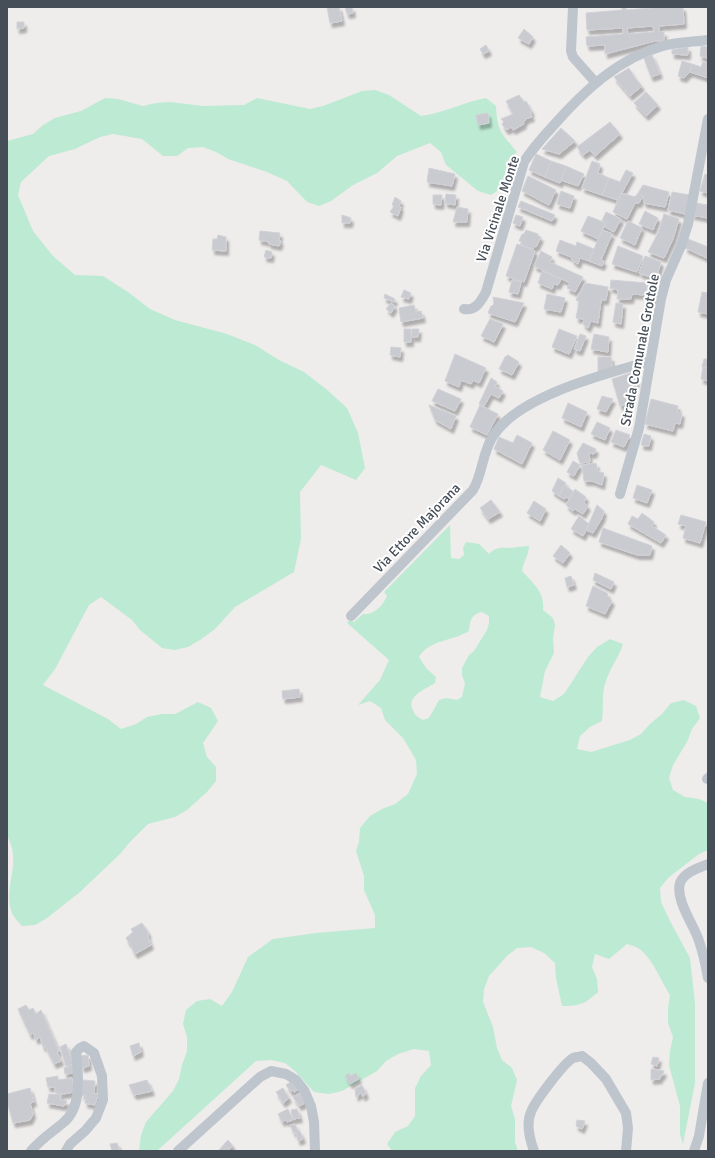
<svg xmlns="http://www.w3.org/2000/svg" width="715" height="1158" font-family="Signika,sans-serif">
  <style>
    .green { fill: #bdead2; fill-rule: evenodd }
    .building { fill: #cacbd1; stroke: #d0d2d7; fill-rule: evenodd; filter: url(#shadow) }
    .lines { fill: none; stroke-linecap: round; stroke-linejoin: round }
    .minor { stroke: #bec5cd; stroke-width: 10 }
    .labels { text-anchor: middle; dominant-baseline: central; stroke-width: 4; stroke-linejoin: round; paint-order: stroke }
    .street-label { font-size: 14px; fill: #464e58; stroke: #fff }
  </style>
  <defs>
    <filter id="shadow"><feDropShadow dx="2.5" dy="4.5" stdDeviation="1" flood-color="#0004"/></filter>
  </defs>
  <rect width="100%" height="100%" fill="#efecec"/>
  <path class="green" d="M375 90 389 95 421 116C444 113 464 102 486 98L496 106C497 131 502 134 517 152L507 161 503 187 491 195 478 191 446 165 441 152 430 143 397 156 377 173 353 185 331 201 319 206 307 202 287 181 267 172 228 159 216 152 203 147 188 148 177 156H163L142 139 113 134 100 137 75 149 49 156 21 182 18 195 33 231 53 256 75 275 103 276 128 292 150 309 175 320 227 334 255 345 279 360 304 372 326 389 347 408 358 433 365 468 356 480 321 465 300 492 301 539 294 572 235 607 215 629 200 640 188 647 175 650 162 648 140 630 132 620 101 597 89 605 55 669 43 685 108 719 121 729 136 724 147 717 162 714H175L198 702 211 708 218 721 203 743 207 757 216 767V781L207 792 187 810 175 817 148 824 129 843 121 853 80 892 47 918 35 925 22 926C19 922 14 918 12 913 2 887 23 863 7 836V141L33 134 43 125 55 118 81 111 105 98 118 99 143 106 156 103 170 102 203 106 244 105 257 98 310 109 323 106 362 91Z
    M450 525 451 558 459 559 464 555 463 548 466 542 479 544 489 554C499 544 505 550 517 547 522 547 524 546 529 546 529 555 523 562 522 571 533 583 545 592 543 610L553 618 555 625 553 639 554 653 545 671 540 697 553 701 564 694 588 657 597 647 610 639 623 644C619 657 610 668 606 681 601 693 604 708 602 721L590 727 580 736 577 749 591 752 630 740 641 734 651 723 662 714 671 703 684 700 696 706 700 718 692 729 687 742 673 765 669 778 673 790 685 797 699 799 708 803V850L699 854 668 878 660 888 661 902 670 921 690 958 695 1004V1083L683 1144 680 1134V1106L669 1065 670 1051 673 1037 668 1023V1008L670 995C661 981 652 957 638 948 635 946 630 945 627 944L609 959 595 954 592 967 597 979 598 992C585 1004 580 1006 562 1006L556 978 555 963 544 953 531 947 517 948 507 956 489 976 484 989 483 1002 493 1027 497 1048 502 1060 512 1068 517 1080 511 1106 515 1119V1142L518 1151H392L387 1144 395 1132 408 1126 415 1116V1088L421 1076 431 1065 429 1051 414 1049 398 1054 386 1061 377 1071 342 1091 329 1094 314 1092 295 1071 285 1063 271 1060 256 1061 157 1151H139L141 1135 146 1122 173 1091 179 1079 182 1065 187 1051V1037L183 1024 186 1010 197 1001 210 999 222 1006 232 992 248 957 273 939 316 933 375 928V915L364 890V876L356 851 359 842 360 828 370 816 382 809 395 804 408 794 417 774 416 760 403 738 385 720 381 708 370 701 358 705 380 680 389 660 347 623 350 620 354 622 363 614C375 615 383 605 387 596L384 592ZM482 612 489 616V623L487 630 474 651 469 655 462 668V675L465 683 462 697 457 700 446 698 439 700 429 718 423 720C417 717 414 714 412 708 408 695 426 689 435 683L436 677 426 668 419 657C428 640 453 641 469 631 470 621 471 614 482 612Z"/>
  <path class="building" d="M327 7H339L342 21 330 23Z
    M345 7H352L353 13 347 14Z
    M622 7H626V10L652 8V7H683L684 24 659 26V32H664V41H655L605 54V45L587 46 586 37 623 34V28L587 30 586 13 622 10ZM653 26 654 32 628 34 627 28Z
    M17 22H24V28L17 29Z
    M524 29 533 37 529 44 518 38Z
    M486 45 489 51 483 54 480 49Z
    M701 46 708 47 707 58 700 56Z
    M688 47V55L672 54V50Z
    M652 55 660 74 651 77 644 58Z
    M682 61 692 64 690 72 684 78 678 76Z
    M703 62 708 63V78L690 72 692 64 701 67Z
    M629 68 635 78 642 86 630 96 614 77Z
    M646 92 658 105 646 116 634 103Z
    M519 95 524 102 526 101 532 112H530L532 117 525 119 526 120 523 122 524 124 513 130 511 127 508 130 507 128 506 130 502 124 504 122 501 119 513 114 506 101Z
    M488 113 489 123 478 125 476 115Z
    M610 122 620 134 595 156 590 150 583 155 577 147Z
    M561 128 575 141 559 154 542 149Z
    M536 154 551 161 545 177 529 170Z
    M551 161 566 166 560 183 545 177Z
    M592 161 600 164 598 173 609 178 602 195 582 188Z
    M566 166 584 174 578 186 561 180Z
    M429 168 455 174 452 186 427 182Z
    M626 170 633 173 618 200 602 195 609 178 620 182Z
    M705 174 708 175V193L700 191Z
    M528 176 556 190 549 205 522 191Z
    M643 185 669 192 665 207 644 203 643 196 638 193Z
    M561 191 574 196 570 208 557 204Z
    M672 192 690 195 685 214 668 210Z
    M621 193 635 197 638 193 643 196 639 203H635L627 219 613 212Z
    M446 194 456 195 455 205 445 203Z
    M433 195H442L441 205 433 204Z
    M395 197 401 201 399 206 401 207 398 216 390 212 394 206 392 205Z
    M521 201 555 215 552 221 518 207Z
    M695 203 708 205V218L692 215Z
    M457 207 468 209 467 222H453Z
    M645 211 658 218 653 230 639 224Z
    M606 212 621 219 614 232 605 227 606 223 602 221Z
    M664 214 679 219 673 239 664 258 648 252 658 233Z
    M342 215 351 218 350 223H342Z
    M516 215 523 217 520 226 513 223Z
    M588 216 606 223 598 239 581 231Z
    M628 221 642 228 635 245 620 238Z
    M526 230 538 234V236L541 237 536 247 534 246 533 249 520 244 522 242 519 241 522 234H524Z
    M602 230 612 234 601 260 604 261 602 266 589 261Z
    M260 231 280 233 279 241H281L279 246 269 244V242L259 240Z
    M218 235 226 237V251L212 250 213 239H217Z
    M688 239 708 247 707 258 685 248Z
    M560 240 576 246 577 242 594 249 589 261 580 258 578 264 573 261 571 257 556 251Z
    M517 244 535 251 524 282 506 276Z
    M618 246 643 256 637 272 612 264Z
    M266 250 272 252 271 258 264 257Z
    M541 251 552 257 550 262 583 277 575 292 567 288 570 283 534 266Z
    M645 256 661 262 656 279 639 273Z
    M542 271 561 279 558 285 554 284 552 289 538 283Z
    M512 280 521 282 518 294 509 292Z
    M611 280 647 283 646 295 632 294 631 299H617L618 290 610 288Z
    M585 283 608 287 606 300H601L598 323 591 321 588 328 583 324 584 319 576 318 579 302 576 300Z
    M647 283 657 288 654 302H645Z
    M404 290 411 293 409 299 401 297Z
    M702 292 708 293V314L698 312Z
    M385 294 395 299 394 302 384 298Z
    M547 294 565 298 561 312 544 309Z
    M493 297 524 303 515 322 488 313 491 306H492L494 304Z
    M391 303 395 306 391 313 386 309Z
    M616 303 623 304 621 324 613 322Z
    M414 305 416 312 421 311 423 318 401 322 399 308Z
    M490 319 503 324 494 342 481 336Z
    M404 329H411V342H404Z
    M412 329H419L418 337H412Z
    M559 329 577 336 569 354 552 347Z
    M580 334 586 336 580 351 574 349Z
    M594 334 609 337 608 352 591 349Z
    M391 347 401 348 400 357 390 355Z
    M455 354 486 368 479 383 473 380 471 384 461 380 459 387 445 381Z
    M508 355 519 362 512 375 499 369 505 357Z
    M598 357H611L612 368 598 372Z
    M704 359H708V368L702 367Z
    M703 367 708 368V381L701 379Z
    M633 372 637 382 631 385 635 391 630 396 632 402 620 406 612 379Z
    M491 378 497 382 495 386 503 391 499 398 491 394 484 406 479 404Z
    M438 389 461 399 455 411 432 401Z
    M602 396 613 399 606 412 597 409Z
    M651 399 678 406 677 412 682 413 680 424 675 423 673 431 645 424Z
    M568 403 587 412 581 427 562 418Z
    M429 405 456 416 451 429 435 420Z
    M480 405 498 414 487 435 470 427Z
    M597 422 610 428 605 440 591 434Z
    M616 430 630 435 624 447 611 442Z
    M553 431 570 440 560 460 543 450Z
    M644 434 651 436 649 446 641 445Z
    M517 435 532 443 522 464 494 449 499 437 513 443Z
    M583 443 596 449 594 454 589 453 590 462 580 463 577 453Z
    M573 461 580 465 574 476 567 472Z
    M596 463 598 472 604 473 602 485 592 481H584L582 465Z
    M558 478 566 483 559 496 552 491Z
    M564 485 573 491 569 499 566 497 565 499 559 496Z
    M637 485 652 490 647 503 633 498Z
    M575 489 586 497 584 502 588 506 583 514 575 509 573 511 566 505Z
    M491 500 500 512 488 519 480 508Z
    M534 501 546 509 540 521 527 513Z
    M597 505 604 511 602 518 593 533 586 530Z
    M642 513 654 522 652 526 666 535 661 543 628 524 632 516 638 519Z
    M681 515 706 522 700 543 683 538 686 526 678 524Z
    M579 516 589 524 583 536 571 529Z
    M603 528 652 546 650 555H637L599 542Z
    M561 545 570 553 563 563 553 556Z
    M595 573 614 582 611 589 593 580Z
    M571 576 574 585 567 587 565 578Z
    M593 586 607 593 608 597 612 601 605 614 586 606Z
    M299 689 300 697 283 699 282 691Z
    M142 923 148 932V937L151 945 135 954 131 947 132 946 129 942V943L126 938 133 932 131 929Z
    M26 1005 29 1010 33 1008 36 1014 41 1010 59 1051 57 1052 61 1061 54 1064 45 1046 43 1047 40 1037 36 1040 33 1033 30 1035 18 1009Z
    M139 1043 141 1052 133 1056 130 1046Z
    M66 1044 73 1064 66 1066 60 1047Z
    M88 1055 89 1066 82 1068 80 1056Z
    M653 1057 659 1058 657 1066 651 1064Z
    M72 1066 74 1073 65 1074 64 1068Z
    M651 1069 664 1071 662 1076H660V1079L651 1080Z
    M349 1073 350 1076 356 1073 359 1079 350 1084 345 1076Z
    M58 1076V1080L72 1078 74 1092 63 1094 55 1092V1087H48L46 1078Z
    M83 1080 95 1081 94 1094H98L95 1105 85 1103 86 1095 82 1096Z
    M147 1080 152 1091 134 1095 129 1085Z
    M293 1080 299 1089 294 1092 293 1090 291 1092 286 1085Z
    M362 1085 366 1094 363 1097 361 1093 356 1097 355 1089Z
    M30 1088 34 1102 30 1103 33 1114 30 1120 13 1123 7 1101V1094Z
    M283 1088 289 1098 283 1103 276 1092Z
    M300 1093 305 1103 299 1106 293 1097Z
    M49 1094 61 1095 60 1100 67 1101 64 1106 47 1103Z
    M288 1109 293 1120 287 1122 285 1120 282 1122 278 1114Z
    M297 1109 300 1118 293 1119 291 1110Z
    M577 1120 585 1121 582 1129 576 1126Z
    M295 1124 298 1132 300 1131 303 1139 298 1141 296 1133H294L290 1125Z
    M228 1140 233 1146 228 1151H218Z
    M117 1143 120 1151H112L110 1144Z"/>
  <g class="lines">
    <path class="minor" d="M573 7 571 51 573 57 596 83
      M464 309C476 311 481 301 486 292L524 162C532 149 542 138 553 126 582 93 618 58 663 46 677 42 693 42 708 40
      M620 494 639 428 661 299 666 280 681 246 688 224 708 119
      M351 616 473 490C483 473 482 453 493 436 519 395 606 374 650 361
      M707 779 708 778
      M708 864C699 868 684 872 680 883 675 900 694 925 699 941 703 953 706 966 708 978
      M31 1151C40 1140 52 1132 63 1123 83 1107 78 1074 76 1052L80 1048 84 1046 94 1053 102 1076 103 1100 96 1118 85 1131 70 1144 66 1151
      M178 1151 260 1077 271 1071 286 1074 296 1080 304 1090 311 1106 314 1122 315 1151
      M534 1151C530 1140 526 1123 531 1112 535 1101 564 1063 573 1058 576 1057 579 1057 582 1056L591 1063 606 1079 626 1113 628 1128 626 1151
      M694 1151 699 1136 708 1083"/>
  </g>
  <g class="labels">
    <g class="street-label">
      <text transform="translate(498 209) rotate(-72)">Via Vicinale Monte</text>
      <text transform="translate(640 350) rotate(-79)">Strada Comunale Grottole</text>
      <text transform="translate(417 528) rotate(-46)">Via Ettore Majorana</text>
    </g>
  </g>
  <rect width="715" height="1158" fill="none" stroke="#464e58" stroke-width="16"/>
</svg>
